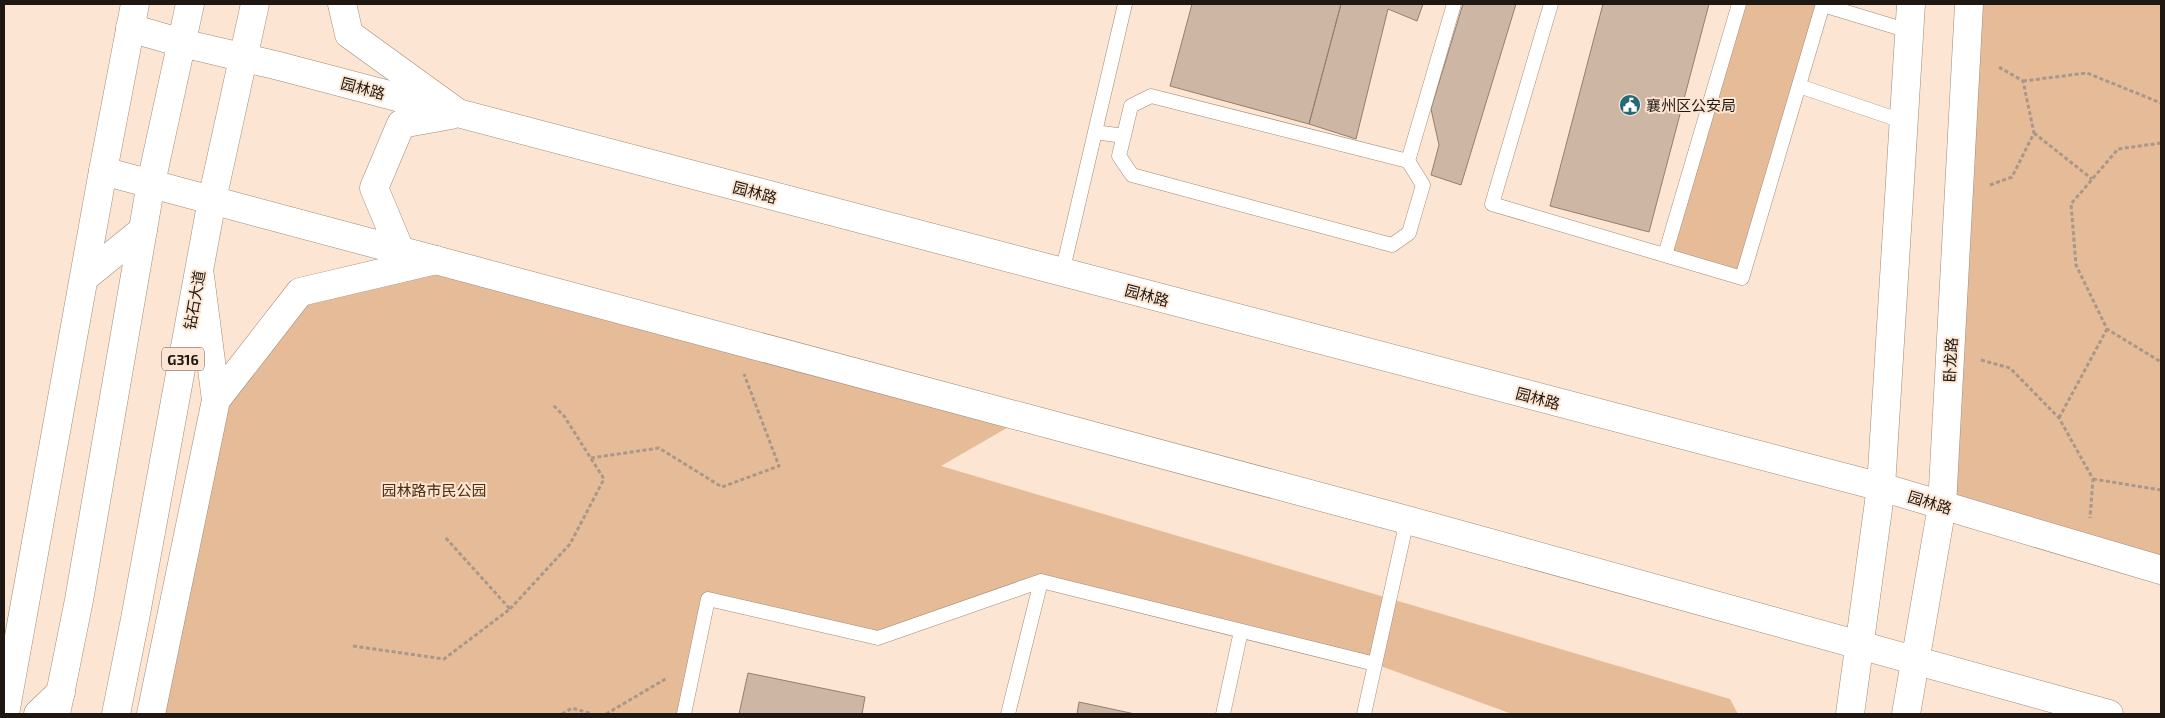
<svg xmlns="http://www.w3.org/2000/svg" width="2165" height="718" font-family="'Exo 2','Noto Sans SC',sans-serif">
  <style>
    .green { fill: #e6bc98 }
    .building { fill: #cdb7a4; stroke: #947f6e }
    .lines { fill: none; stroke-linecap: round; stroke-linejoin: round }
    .lane-casing { stroke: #a08b79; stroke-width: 15 }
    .secondary-casing { stroke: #a08b79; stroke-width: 29 }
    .primary-casing { stroke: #a08b79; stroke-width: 29 }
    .highway-casing { stroke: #a08b79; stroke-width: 29 }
    .path { stroke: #a9988a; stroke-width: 3; stroke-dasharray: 4 2.5; stroke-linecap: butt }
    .lane { stroke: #fff; stroke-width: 14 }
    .secondary { stroke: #fff; stroke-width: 28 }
    .primary { stroke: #fff; stroke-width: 28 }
    .highway { stroke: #fff; stroke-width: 28 }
    .labels { text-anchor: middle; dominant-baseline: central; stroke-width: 4; stroke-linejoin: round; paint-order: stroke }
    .shield { fill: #fce5d2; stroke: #61554b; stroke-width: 1 }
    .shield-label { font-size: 14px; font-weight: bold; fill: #1f1711 }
    .street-label { font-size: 15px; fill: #1f1711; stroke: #fce5d2 }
    .poi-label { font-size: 15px; fill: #1f1711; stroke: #fce5d2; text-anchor: start }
    .park-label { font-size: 15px; fill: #4d2d0c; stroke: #fce5d2 }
  </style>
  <rect width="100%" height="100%" fill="#fce5d2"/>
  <path class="green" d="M1739 4H1823L1742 278 1666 255Z
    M1969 4H2161V570L1942 506Z
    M436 260 1024 418 941 466 1730 699 1738 714H1512L1375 664 1041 581 889 634 708 599 684 714H151L216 400 300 292Z"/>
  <path class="building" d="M1192 4H1341L1309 124 1170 86Z
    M1341 4H1423L1417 21 1388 9 1356 139 1309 124Z
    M1463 4H1516L1461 185 1431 175 1439 145 1431 109Z
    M1603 4H1709L1649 232 1550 206Z
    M748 673 865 697 862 714H739Z
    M1079 702 1135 714H1077Z"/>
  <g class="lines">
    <g class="lane-casing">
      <path id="lane" d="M1551 4 1492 204 1742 278 1823 4
        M1823 5 1909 31
        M1799 86 1902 121
        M1095 132 1124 136
        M1408 161 1151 96 1131 106 1119 156 1132 175 1392 245 1409 233 1423 185 1408 161 1454 4
        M1665 255 1739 4
        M1062 273 1125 4
        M684 714 708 599 878 638 1041 581 1375 664
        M1008 714 1041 581
        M1223 714 1241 631
        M1364 714 1407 520"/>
    </g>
    <g class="secondary-casing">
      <path id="secondary" d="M342 4 349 34 458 113
        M84 278 143 230
        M216 400 300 292 436 260
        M5 714 103 171 135 4
        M38 714 61 692
        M151 714 216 400 200 276
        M1850 714 1881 487 1911 4
        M1906 714 1942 506 1969 4"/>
    </g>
    <g class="primary-casing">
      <path id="primary" d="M130 28 182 43 275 65 1881 487 2161 570
        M103 171 1407 520 2109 714
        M400 250 374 188 401 124 451 115"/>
    </g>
    <g class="highway-casing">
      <path id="highway" d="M56 714 79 600 151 183 190 4
        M116 714 135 619 212 200 255 4"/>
    </g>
    <path class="path" d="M2023 81 2087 73 2161 103
      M2034 133 2092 179
      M2161 143 2118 149 2071 204 2076 265 2107 329 2161 362
      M1990 185 2012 177 2034 133 2023 81 1997 66
      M1981 360 2010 368 2059 418 2093 479 2090 518
      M2059 418 2107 329
      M591 458 659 448 722 487 779 466 744 374
      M2093 479 2161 490
      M510 609 570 544 604 479 564 416 553 405
      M353 646 444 659 510 609 444 536
      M562 714 572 708 592 714
      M606 714 667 678"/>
    <use href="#lane" class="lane"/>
    <use href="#secondary" class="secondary"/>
    <use href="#primary" class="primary"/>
    <use href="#highway" class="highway"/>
  </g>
  <defs>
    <g id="civic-disc" transform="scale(1.125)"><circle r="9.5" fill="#236b78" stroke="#fce5d2"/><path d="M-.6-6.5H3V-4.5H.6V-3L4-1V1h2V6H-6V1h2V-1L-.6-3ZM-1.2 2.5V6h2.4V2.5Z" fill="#fff"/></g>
  </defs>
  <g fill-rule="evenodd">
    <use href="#civic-disc" x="1630" y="105"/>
  </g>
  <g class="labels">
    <rect class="shield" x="162" y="347.5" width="42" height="23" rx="4"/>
    <g class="shield-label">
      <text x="183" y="359">G316</text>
    </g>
    <g class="street-label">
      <text transform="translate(363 88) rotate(15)">园林路</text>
      <text transform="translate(755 192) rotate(15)">园林路</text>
      <text transform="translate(1147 295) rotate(15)">园林路</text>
      <text transform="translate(194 300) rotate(-80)">钻石大道</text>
      <text transform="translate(1950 360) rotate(-87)">卧龙路</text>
      <text transform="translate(1538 398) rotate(15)">园林路</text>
      <text transform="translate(1930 502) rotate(17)">园林路</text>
    </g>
    <g class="poi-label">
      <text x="1646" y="105">襄州区公安局</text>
    </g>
    <g class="park-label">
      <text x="434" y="490">园林路市民公园</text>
    </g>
  </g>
  <rect width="2165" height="718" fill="none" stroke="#1f1711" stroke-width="10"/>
</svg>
